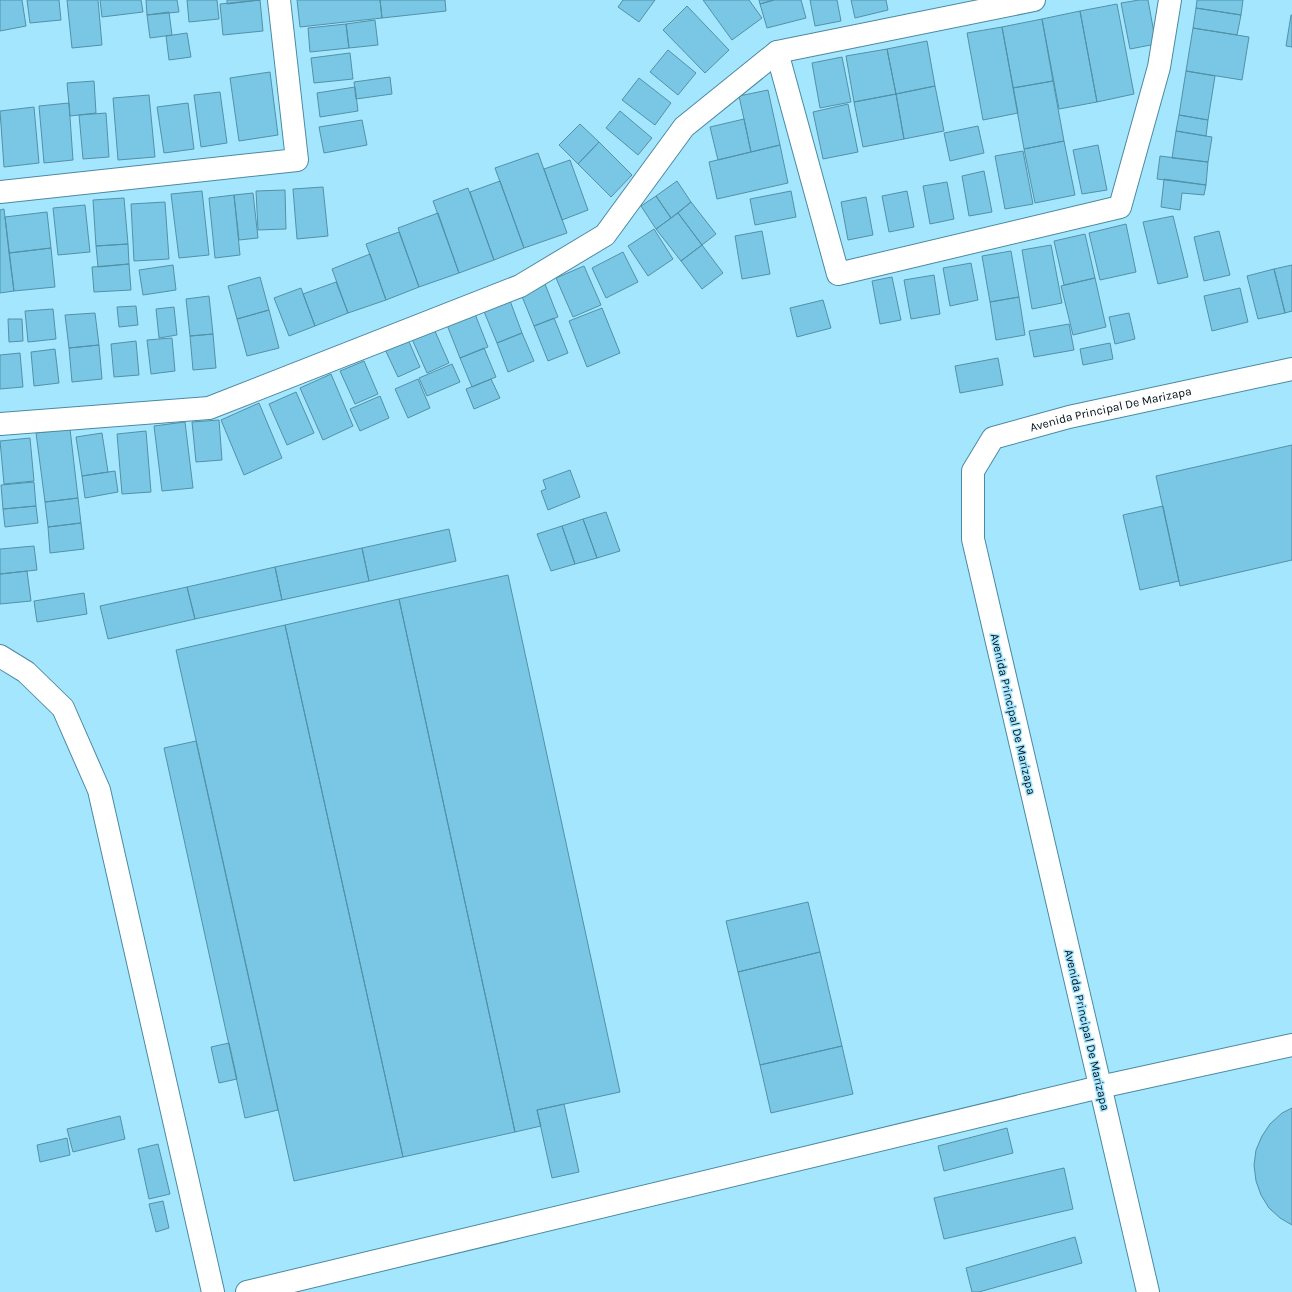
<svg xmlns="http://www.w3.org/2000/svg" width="1292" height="1292" font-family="Karla,sans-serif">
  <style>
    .building { fill: #79c7e4; stroke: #5291a8 }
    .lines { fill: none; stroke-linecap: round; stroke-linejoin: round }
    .minor-casing { stroke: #4b8aa0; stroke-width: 24 }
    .minor { stroke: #fff; stroke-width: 22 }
    .labels { text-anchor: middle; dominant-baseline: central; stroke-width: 3; stroke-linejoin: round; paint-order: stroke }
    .street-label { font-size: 12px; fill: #000f18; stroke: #a5e6ff }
  </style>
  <rect width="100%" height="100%" fill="#a5e6ff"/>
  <path class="building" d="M0 0H22L26 26 0 31Z
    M27 0H59L61 20 30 23Z
    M67 0H98L102 45 72 48Z
    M100 0H141L143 12 102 17Z
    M146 0H177L179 12 147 15Z
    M187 0H217L219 19 189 22Z
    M227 0H260L227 4Z
    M260 0 263 31 223 35 220 4Z
    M297 0H380L382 18 300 27Z
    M380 0H445L446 11 382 18Z
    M623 0H655L639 22 618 7Z
    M703 0H749L762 18 732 40Z
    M759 0H774L760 4Z
    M774 0H801L806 18 767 28 760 4Z
    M810 0H837L841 21 815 26Z
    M851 0H886L888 10 855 18Z
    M1139 0H1148L1156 44 1130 49 1121 3Z
    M1197 0H1243L1241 15 1196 8Z
    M1117 4 1134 94 1097 102 1080 11Z
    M687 6 729 50 705 73 663 30Z
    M1196 8 1241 15 1237 35 1193 28Z
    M1080 11 1097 102 1059 109 1042 19Z
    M169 12 172 35 150 38 147 15Z
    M1291 15H1292V47L1286 46Z
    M1042 19 1053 81 1013 88 1002 27Z
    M375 20 378 45 349 48 346 24Z
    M346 24 349 48 310 52 308 28Z
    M1002 27 1018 113 983 120 967 33Z
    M1193 28 1249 37 1242 80 1186 71Z
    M187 33 191 57 169 60 166 36Z
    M927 41 935 86 896 94 887 49Z
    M887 49 896 94 854 102 846 56Z
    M668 50 696 73 678 95 650 72Z
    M350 53 353 79 314 83 311 58Z
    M842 57 851 102 820 108 812 63Z
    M1186 71 1215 76 1208 120 1179 115Z
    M270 72 278 135 239 141 230 78Z
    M390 77 392 94 356 99 354 82Z
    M639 78 671 103 655 125 622 100Z
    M94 81 96 113 70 116 67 83Z
    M1053 81 1064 141 1024 149 1013 88Z
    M935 86 944 131 904 139 896 94Z
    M355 87 358 111 320 117 317 93Z
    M768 90 780 145 751 152 739 96Z
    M220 92 227 143 201 147 194 95Z
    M896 94 904 139 863 147 854 102Z
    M149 95 155 157 118 160 113 98Z
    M69 103 73 160 44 163 39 106Z
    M188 103 194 149 164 153 157 107Z
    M848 104 858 152 823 159 813 112Z
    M34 107 39 163 4 167 0 111Z
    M620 111 652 138 638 155 606 128Z
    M106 113 109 157 83 159 79 115Z
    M1179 115 1208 120 1206 136 1176 131Z
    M744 119 751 152 718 160 710 127Z
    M362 120 367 145 324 153 319 127Z
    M580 124 599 142 578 164 559 145Z
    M978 126 984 153 950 161 944 133Z
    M1176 131 1212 137 1208 162 1172 158Z
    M1064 141 1075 195 1035 203 1024 149Z
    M599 142 632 175 611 197 578 164Z
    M780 145 788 183 717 199 709 162Z
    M1098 145 1107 190 1082 194 1073 150Z
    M1023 151 1033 204 1005 209 995 156Z
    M538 153 567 233 524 248 495 168Z
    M1160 156 1208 162 1206 185 1157 179Z
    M570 160 588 210 562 220 544 169Z
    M984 171 992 212 969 216 962 176Z
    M1164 179 1206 185 1204 195 1182 193 1180 210 1161 207Z
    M500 181 524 248 494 260 470 192Z
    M677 181 691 202 671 218 656 196Z
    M947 182 954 219 930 224 923 186Z
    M323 187 328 236 297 239 293 189Z
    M468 188 494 260 459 273 433 201Z
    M285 190 286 229 258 230 256 191Z
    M202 191 209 255 179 258 171 194Z
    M791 191 796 217 755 225 750 199Z
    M907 191 914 227 889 232 882 196Z
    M253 193 258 238 239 240 234 195Z
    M234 195 240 255 215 258 209 198Z
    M656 196 671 218 656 229 641 206Z
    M866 197 873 235 848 240 841 202Z
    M124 198 128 244 96 246 93 200Z
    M165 202 169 259 134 261 131 204Z
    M691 202 716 234 702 245 678 213Z
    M85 205 90 252 58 255 53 208Z
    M4 209 14 291 0 293V210Z
    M47 212 51 248 9 253 5 217Z
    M438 213 459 273 419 287 398 228Z
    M678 213 702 245 681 261 656 229Z
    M1173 216 1188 277 1158 284 1143 222Z
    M1126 224 1136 272 1100 280 1089 233Z
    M654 229 673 259 648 276 628 246Z
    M762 231 770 274 742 279 735 236Z
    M1219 231 1230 275 1204 281 1194 237Z
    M399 232 419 287 386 300 366 244Z
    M1085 234 1095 278 1064 285 1054 241Z
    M128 244 129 264 98 267 96 246Z
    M702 245 723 273 702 289 681 261Z
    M1051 245 1062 303 1032 309 1022 250Z
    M51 248 55 287 14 291 9 253Z
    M1011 251 1019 297 990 302 982 256Z
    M623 252 638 282 606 298 592 268Z
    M370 254 386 300 348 313 332 269Z
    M971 263 978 300 950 306 943 268Z
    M129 264 131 290 94 292 92 267Z
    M173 265 176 290 143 295 139 270Z
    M1292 265V311L1285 313 1274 269Z
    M584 266 601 305 573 317 556 278Z
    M1274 269 1285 313 1258 319 1247 276Z
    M934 275 940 314 911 319 904 280Z
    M260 277 269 310 237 319 228 286Z
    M892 277 901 320 880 324 872 281Z
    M1095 278 1106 327 1073 335 1061 286Z
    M336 282 348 313 315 326 303 294Z
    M545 284 558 317 534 326 521 294Z
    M301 288 315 326 289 336 274 298Z
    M1240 288 1248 322 1212 331 1204 296Z
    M209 296 213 334 190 336 186 299Z
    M1019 297 1025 335 996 340 990 302Z
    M509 298 522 333 497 343 483 309Z
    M823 300 831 328 797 337 790 308Z
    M136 306 138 325 119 327 117 307Z
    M174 307 177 335 159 338 156 309Z
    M602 308 620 353 587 367 569 321Z
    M53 309 56 339 28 342 25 311Z
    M269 310 279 348 247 356 237 319Z
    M95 313 99 345 69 348 65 315Z
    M1129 313 1135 339 1115 344 1109 317Z
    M475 314 488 347 460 358 447 325Z
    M554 318 568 353 548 361 534 326Z
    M8 319H22L23 341 9 342Z
    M1069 324 1074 350 1034 357 1029 331Z
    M434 329 449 363 427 373 412 339Z
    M522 333 534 361 508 372 497 343Z
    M213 334 216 368 193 370 190 336Z
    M406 335 420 367 398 377 383 345Z
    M172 338 175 371 151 374 147 340Z
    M136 341 139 375 114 377 111 344Z
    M1110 343 1113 359 1083 365 1080 349Z
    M99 345 102 379 72 382 69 348Z
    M484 348 496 377 472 387 460 358Z
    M55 349 59 383 34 386 31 352Z
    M20 353 23 387 0 389V355Z
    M998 358 1003 385 960 393 955 366Z
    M364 361 378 394 355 404 340 371Z
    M452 364 460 382 427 396 419 378Z
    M331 374 353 426 323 440 300 388Z
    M418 379 430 408 408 418 395 389Z
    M491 379 500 398 474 409 466 389Z
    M296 392 314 433 287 445 269 404Z
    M380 396 389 418 360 431 350 409Z
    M259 403 282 458 244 475 221 420Z
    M219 420 222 460 196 462 192 422Z
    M185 422 193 488 162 491 154 426Z
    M70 429 78 498 45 502 36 433Z
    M146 431 151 492 122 494 117 434Z
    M102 433 108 472 82 476 76 437Z
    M30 438 34 481 4 484 0 441Z
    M1292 445V560L1180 586 1156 476Z
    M570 470 580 497 548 510 541 491 546 489 543 480Z
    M115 471 118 492 85 498 82 476Z
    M34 482 36 506 3 509 1 485Z
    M78 498 81 523 48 527 45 502Z
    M36 506 38 523 5 527 3 509Z
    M1163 506 1179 581 1140 590 1123 515Z
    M606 512 620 551 597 558 583 519Z
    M583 519 597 558 575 564 562 526Z
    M81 523 84 549 50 553 48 527Z
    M562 526 575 564 551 571 537 534Z
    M449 529 456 561 369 581 362 548Z
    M34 546 37 570 0 574V549Z
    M362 548 369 581 282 600 275 567Z
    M275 567 282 600 195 619 187 587Z
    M27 571 31 601 0 604V574Z
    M508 575 620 1092 537 1110 541 1126 515 1132 399 599Z
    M187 587 195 619 108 639 100 606Z
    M84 593 87 614 37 622 34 601Z
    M399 599 515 1132 403 1157 285 625Z
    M285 625 403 1157 294 1181 176 650Z
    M196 741 278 1110 245 1118 164 748Z
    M808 902 820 952 738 972 726 921Z
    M820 952 842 1046 760 1065 738 972Z
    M229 1043 237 1079 219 1083 211 1047Z
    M842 1046 853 1094 771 1113 760 1065Z
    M564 1104 579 1172 552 1178 537 1110Z
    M1292 1108V1225L1280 1218 1269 1208 1261 1195 1256 1181 1254 1165 1256 1150 1262 1136 1270 1124 1282 1113Z
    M120 1116 125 1139 73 1152 67 1129Z
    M1007 1128 1013 1153 944 1171 938 1146Z
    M67 1138 70 1155 40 1162 37 1145Z
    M158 1144 170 1194 149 1199 138 1149Z
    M1064 1168 1073 1209 944 1239 934 1198Z
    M163 1201 169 1228 156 1232 149 1204Z
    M1075 1237 1082 1263 979 1292H972L966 1268Z"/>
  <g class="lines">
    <g class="minor-casing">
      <g id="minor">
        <path d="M777 52 838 274 1120 207 1159 67 1170 0"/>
        <path d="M0 192 297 160 279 0"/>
        <path d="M0 424 209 408 520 286 605 235 684 127 777 52 1034 0"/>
        <path d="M0 656 26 672 63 708 99 790 213 1292"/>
        <path d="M247 1292 1100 1087 1292 1045"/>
        <path id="s1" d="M1148 1292 973 539V471L993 438 1069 417 1292 369"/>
      </g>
    </g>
    <use href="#minor" class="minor"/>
  </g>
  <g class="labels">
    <g class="street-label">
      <text stroke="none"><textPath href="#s1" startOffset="1001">Avenida Principal De Marizapa</textPath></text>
      <text transform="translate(1013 714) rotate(77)">Avenida Principal De Marizapa</text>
      <text transform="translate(1087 1030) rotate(77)">Avenida Principal De Marizapa</text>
    </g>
  </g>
</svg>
